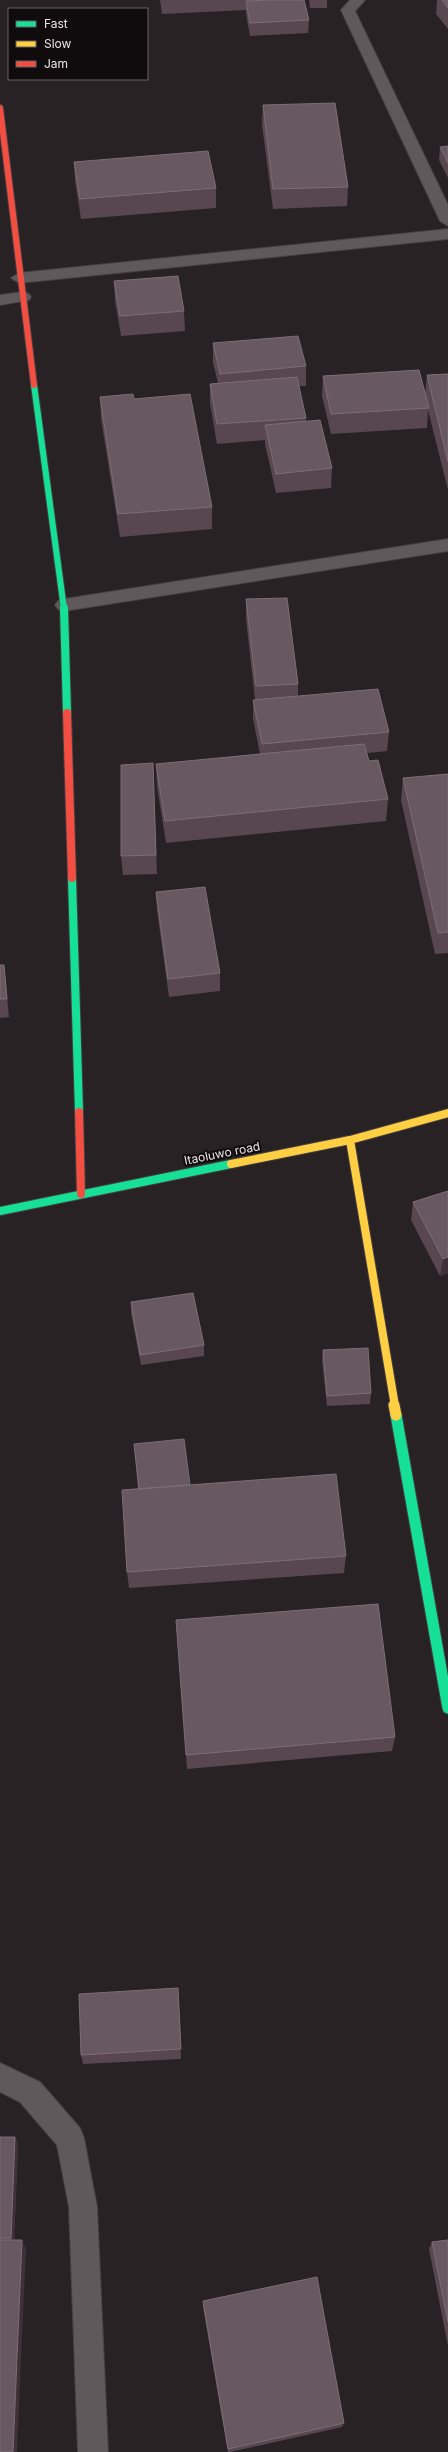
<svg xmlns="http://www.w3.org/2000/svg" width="448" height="2452" font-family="Inter,sans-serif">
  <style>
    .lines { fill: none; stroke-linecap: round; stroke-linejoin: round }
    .street-casing { stroke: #453f41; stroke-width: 2 }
    .fast-far2-casing { stroke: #453f41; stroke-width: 8 }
    .fast-far1-casing { stroke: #453f41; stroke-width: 10 }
    .fast-casing { stroke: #453f41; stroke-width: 13 }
    .slow-far1-casing { stroke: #453f41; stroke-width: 10 }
    .slow-casing { stroke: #453f41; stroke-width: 13 }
    .jam-far1-casing { stroke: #453f41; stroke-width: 8 }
    .jam-casing { stroke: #453f41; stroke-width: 10 }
    .street { fill: #5f595c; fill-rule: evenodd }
    .fast-far2 { stroke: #16e098; stroke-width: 6 }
    .fast-far1 { stroke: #16e098; stroke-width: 8 }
    .fast { stroke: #16e098; stroke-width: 11 }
    .slow-far1 { stroke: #ffcf43; stroke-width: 8 }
    .slow { stroke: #ffcf43; stroke-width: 11 }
    .jam-far1 { stroke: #f24e42; stroke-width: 6 }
    .jam { stroke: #f24e42; stroke-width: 8 }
    .wall { fill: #58474e }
    .shaded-wall { fill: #3e3137 }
    .building { fill: #68585f; stroke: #7d6e74 }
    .labels { text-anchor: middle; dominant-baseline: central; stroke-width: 4; stroke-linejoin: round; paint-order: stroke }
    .street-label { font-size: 12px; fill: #ece4e6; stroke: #100b0d }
  </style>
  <rect width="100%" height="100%" fill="#282225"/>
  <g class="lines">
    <g class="street-casing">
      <path id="street" d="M350 0H365L355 11 448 205V226L440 221 341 10Z
        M448 229V239L19 283 11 278 19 273Z
        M23 292 29 294 31 297 29 300 0 305V295Z
        M448 539V551L64 611 58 609 55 605 58 601 64 599Z
        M0 2063 40 2082 80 2128 84 2138 97 2207 108 2452H78L69 2207 57 2145 20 2102 0 2092Z"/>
    </g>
    <g class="fast-far2-casing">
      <path id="fast-far2" d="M34 385 64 609"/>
    </g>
    <g class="fast-far1-casing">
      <path id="fast-far1" d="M64 608 67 713
        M72 878 79 1112
        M0 1211 231 1164"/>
    </g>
    <g class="fast-casing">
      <path id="fast" d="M396 1415 448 1708"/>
    </g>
    <g class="slow-far1-casing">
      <path id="slow-far1" d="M350 1140 395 1406
        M231 1164 350 1140 448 1113"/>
    </g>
    <g class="slow-casing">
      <path id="slow" d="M394 1405 396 1415"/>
    </g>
    <g class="jam-far1-casing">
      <path id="jam-far1" d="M0 108 34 385"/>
    </g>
    <g class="jam-casing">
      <path id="jam" d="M67 713 72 878
        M79 1112 81 1194"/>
    </g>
    <use href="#street" class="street"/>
    <use href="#fast-far2" class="fast-far2"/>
    <use href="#fast-far1" class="fast-far1"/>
    <use href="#fast" class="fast"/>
    <use href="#slow-far1" class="slow-far1"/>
    <use href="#slow" class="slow"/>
    <use href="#jam-far1" class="jam-far1"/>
    <use href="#jam" class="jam"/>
  </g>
  <path class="wall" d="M160 0H304L309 20 308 33 250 36 246 14V10L162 14Z
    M309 0H327V8H310Z
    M437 0H448V29L436 14Z
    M263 105 348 187 347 206 273 209 262 125Z
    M448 146V178L439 160 440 147Z
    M74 162 216 188V208L81 219 75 181Z
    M114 281 184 311 185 331 121 336 115 301Z
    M213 343 306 366V386H299L306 418V421L332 468 331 488 276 493 265 444V440L217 444 210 403V384L218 383 213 363Z
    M448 374V490L428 410 427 428 331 434 322 396 323 376 425 394 427 375Z
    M100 397 134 399 212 507V529L120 537 101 419Z
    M246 599 298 684V696L389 732 387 751 367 753 369 761 388 799 386 821 166 843 157 786 156 764 260 754 253 719V700H255L246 619Z
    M153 763 157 874 123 875 121 856Z
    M448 774V953L435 954 401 800 403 778Z
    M156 892 220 973V991L169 997 157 910Z
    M0 965H4L6 983 9 1017 0 1018Z
    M448 1191V1273L440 1276 411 1220 413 1202Z
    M131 1302 204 1345V1356L141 1365 131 1313Z
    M323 1350 371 1393 370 1404 327 1406 322 1360Z
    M134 1444 190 1485 346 1556 344 1573 129 1588 127 1572 138 1489Z
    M176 1620 395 1737 392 1751 187 1769Z
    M178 1988 181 2059 83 2064 81 2055Z
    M0 2137H15L18 2145 14 2240 26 2248 0 2452Z
    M448 2240V2346L429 2249 432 2242Z
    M203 2301 344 2423 342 2427 230 2452H228L203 2307Z"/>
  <path class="shaded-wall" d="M4 965 6 983 9 1017 7 999Z
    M448 1257V1273L440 1276 443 1259Z
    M15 2137 18 2145 14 2244 11 2238Z
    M22 2240 26 2248 17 2452H13Z"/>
  <path class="building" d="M271 0H304L309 20 250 23 246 1Z
    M442 0H448V8Z
    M335 103 348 187 273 189 263 105Z
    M448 146V163L440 147Z
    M208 151 216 188 80 199 74 162Z
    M178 276 184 311 120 316 114 281Z
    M298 336 306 366 220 374 213 343Z
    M419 370 429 408 331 414 323 376Z
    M448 374V462L427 375Z
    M297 377 306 418 217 424 210 384Z
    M133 394 134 399 190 394 212 507 118 514 100 397Z
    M320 420 332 468 276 474 265 425Z
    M287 598 298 684 256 686 246 599Z
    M378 689 389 732 262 744 253 700Z
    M364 744 369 761 378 760 388 799 165 821 156 764Z
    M153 763 156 855 121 856V765Z
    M448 774V932L438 933 403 778Z
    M205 887 220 973 168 979 156 892Z
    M0 965H4L7 999H0Z
    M448 1191V1257L443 1259 413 1202Z
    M193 1293 204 1345 140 1355 131 1302Z
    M368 1348 371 1393 327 1396 323 1350Z
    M184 1439 190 1485 139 1489 134 1444Z
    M336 1474 346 1556 127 1572 122 1490Z
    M378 1604 395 1737 186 1755 176 1620Z
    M178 1988 181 2049 81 2055 79 1994Z
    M0 2137H15L11 2238H0Z
    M0 2240H22L13 2452H0Z
    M448 2240V2322L432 2242Z
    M317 2277 344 2423 228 2449 203 2301Z"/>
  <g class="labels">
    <g class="street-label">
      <text transform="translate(222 1153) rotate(-11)">Itaoluwo road</text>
    </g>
  </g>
  <rect x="8" y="8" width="140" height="72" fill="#100b0d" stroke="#686264"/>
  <rect x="16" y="21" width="20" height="6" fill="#16e098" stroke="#686264"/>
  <text x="44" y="28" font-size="12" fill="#ece4e6">Fast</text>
  <rect x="16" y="41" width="20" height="6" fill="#ffcf43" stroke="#686264"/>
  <text x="44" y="48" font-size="12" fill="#ece4e6">Slow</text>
  <rect x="16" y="61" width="20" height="6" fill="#f24e42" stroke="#686264"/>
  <text x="44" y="68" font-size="12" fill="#ece4e6">Jam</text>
</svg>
